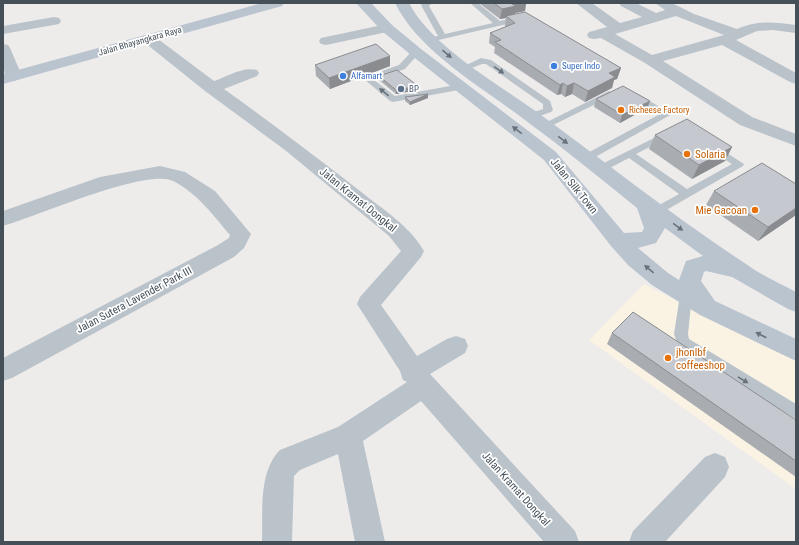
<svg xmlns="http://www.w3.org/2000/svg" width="799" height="545" font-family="'Roboto Condensed',sans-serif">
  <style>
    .commercial { fill: #faf3e4 }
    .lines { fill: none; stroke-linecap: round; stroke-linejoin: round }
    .service { fill: #bac3ca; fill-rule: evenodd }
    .minor { fill: #bac3ca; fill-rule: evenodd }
    .secondary { fill: #bac4cf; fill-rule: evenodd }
    .wall { fill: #a9acb1 }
    .shaded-wall { fill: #8a8c90 }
    .building { fill: #c5c8ce; stroke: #8a8c90 }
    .oneway { fill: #68727c }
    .oneway2 { fill: #68727a }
    .shop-dot { fill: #3f7fe0; stroke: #fff; stroke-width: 1.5 }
    .service-dot { fill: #5c6f8a; stroke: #fff; stroke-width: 1.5 }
    .food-dot { fill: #e8710a; stroke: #fff; stroke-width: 1.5 }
    .labels { text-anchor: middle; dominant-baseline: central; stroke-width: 3.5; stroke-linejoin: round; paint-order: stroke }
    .far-street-label { font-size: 9px; fill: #454f58; stroke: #fff }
    .far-shop-label { font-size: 9px; fill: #366cbe; stroke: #fff; text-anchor: start }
    .far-service-label { font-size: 9px; fill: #4e5e75; stroke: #fff; text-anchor: start }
    .far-food-label { font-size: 9px; fill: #c56008; stroke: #fff; text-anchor: start }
    .food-label { font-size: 11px; fill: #c56008; stroke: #fff; text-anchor: start }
    .street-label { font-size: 11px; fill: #454f58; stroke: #fff }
  </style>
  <rect width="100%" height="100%" fill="#eeebeb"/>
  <path class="commercial" d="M644 284 772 350 796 359V489L589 340Z"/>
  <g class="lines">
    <path class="service" d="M423 3H432L429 6 445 34 493 23 470 3H478L500 21 521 16 525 18 524 20 430 42 426 40 427 38 438 36 421 5Z
      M413 50H419L420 52 405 69 374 80 395 96 461 84 465 87 464 89 393 102 390 101 364 79 365 77 399 65Z
      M481 58 491 60 550 101 553 110 551 112 534 118H528L526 116 528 114 543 109V104L486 64H482L464 71 460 68Z
      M609 91 613 94 612 96 547 128H541L539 126Z
      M634 92 672 114 590 160H582L581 158 582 156 660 114 631 97 630 95Z
      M666 132 671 135 669 137 636 154 687 189 732 164 710 150 708 148 710 146H716L744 164 743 166 656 216 652 215 651 212 652 209 679 194 629 158 604 171 600 172 595 169 596 167Z
      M686 290 690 292 692 295 688 334 689 339 796 404V419L685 352 678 346 674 334 680 295 682 292Z"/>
    <path class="minor" d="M576 3H592L620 23 642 17 621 6 619 3H636L656 13 665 10 655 3H672L694 14 737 29C759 20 773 22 796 25V33L773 30 757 31 736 40 796 73V84L790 82 722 45 663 61 752 117 796 134V146L740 125 645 63 601 38 594 39 589 38 587 35 589 32 607 27ZM676 16 724 35 652 55 615 34Z
      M54 17 59 18 61 21 59 24 3 34V26Z
      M387 24 392 25 394 28 392 31 326 45 321 44 319 41 321 38Z
      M149 35 154 36 214 81C226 77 243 66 257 70L259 73 257 76 224 89C270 122 315 156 360 191 382 209 410 226 424 251L421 257 381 305 417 356 447 339 456 336 465 339 468 346 465 353 430 374 575 531 579 542H544L421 401 363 441 385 542H355L338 454 300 470 294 476 292 542H262C263 513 258 472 280 450L338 427 407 382 403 380 400 371 357 304 360 297 401 251 389 236 285 150 205 91 144 42 142 39 144 36Z
      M3 44 8 45 10 48 22 76 20 79 14 81 8 79C1 69 3 56 3 44Z
      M160 166 185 172 215 191 251 234 244 248 234 257 12 378 3 381V358L218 245 229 238 230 235C213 215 197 193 173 181 145 168 36 217 3 226V211L100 177Z
      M715 453 725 457 729 467 725 477 665 542H629L633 531 705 457Z"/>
    <path class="secondary" d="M262 3H284L282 6 3 84V74Z
      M356 3H371L392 25 421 49 556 152 624 233 642 232 644 228 637 208C600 178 563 148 525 120 482 87 419 52 395 3H409C431 46 498 84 537 112 607 163 674 217 746 264 761 275 779 283 796 292V312L788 309 732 277 706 271 704 272 701 281 715 301 796 339V361L700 315 652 285 628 265 611 246 544 160 411 55 382 31ZM665 228 703 256 686 261 679 280 668 273 638 248 656 243Z"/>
  </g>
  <path class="wall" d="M479 3H526L525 11 515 13V14L621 68 617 79 614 80 612 88 585 102 572 94 565 97 561 94 557 95 494 53 495 47 489 43 490 33 506 27 505 26 506 18 500 19Z
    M390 56V66L330 89 316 76 315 65Z
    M379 76 418 90 396 94 379 80Z
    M428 94V98L410 105 405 101V97Z
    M596 99 650 101 647 108 620 123 594 107Z
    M655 135 732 147 725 161 692 179 649 149Z
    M714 191 796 215 758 241 706 205Z
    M612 333 796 420V477L607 344Z"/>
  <path class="shaded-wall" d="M516 3H526L525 11 515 13 514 16H506V18L500 19 502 9 512 4Z
    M390 56V66L330 89 329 78Z
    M621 68 617 79 614 80 612 88 585 102 588 91 609 73Z
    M563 83 561 94 557 95 560 85Z
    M574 83 572 94 565 97 567 86Z
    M418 86V90L396 94V90Z
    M428 94V98L410 105V102Z
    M650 101 647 108 620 123 622 115Z
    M732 147 725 161 692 179 699 165Z
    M796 208V215L758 241 768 227Z"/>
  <path class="building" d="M494 3H516L512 4 516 6 502 9Z
    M525 12 621 68 609 73 615 77 588 91 574 83 567 86 563 83 560 85 495 42 501 40 490 33 515 23 506 16Z
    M376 44 390 56 329 78 315 65Z
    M397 70 418 86 396 90 379 76Z
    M623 86 650 101 622 115 596 99Z
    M428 94 410 102 405 97Z
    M687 119 732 147 699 165 655 135Z
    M762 163 796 184V208L768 227 714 191Z
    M633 312 796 420V461L612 333Z"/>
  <defs><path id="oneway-solid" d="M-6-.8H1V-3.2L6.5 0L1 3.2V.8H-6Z"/></defs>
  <g class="oneway">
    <use href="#oneway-solid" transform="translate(447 54) rotate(40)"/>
    <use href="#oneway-solid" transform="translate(517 130) rotate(-142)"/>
    <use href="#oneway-solid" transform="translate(563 140) rotate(37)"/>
    <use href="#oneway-solid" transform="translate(678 227) rotate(36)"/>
    <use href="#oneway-solid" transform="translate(649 269) rotate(-140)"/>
    <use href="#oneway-solid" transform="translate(761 335) rotate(-153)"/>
  </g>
  <g class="oneway2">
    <use href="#oneway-solid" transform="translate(499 70) rotate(35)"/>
    <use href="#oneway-solid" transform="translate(384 92) rotate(-141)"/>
    <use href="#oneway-solid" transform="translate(743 380) rotate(31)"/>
  </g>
  <g class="shop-dot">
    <circle cx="554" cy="66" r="4"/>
    <circle cx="343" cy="76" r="4"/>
  </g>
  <circle class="service-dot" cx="401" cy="89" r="4"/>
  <g class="food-dot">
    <circle cx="621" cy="110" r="4"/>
    <circle cx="687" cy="154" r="4"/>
    <circle cx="755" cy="210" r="4"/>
    <circle cx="668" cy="358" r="4"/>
  </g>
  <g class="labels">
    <g class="far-street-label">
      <text transform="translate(140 41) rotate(-16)">Jalan Bhayangkara Raya</text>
    </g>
    <g class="far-shop-label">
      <text x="562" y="66">Super Indo</text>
      <text x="351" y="76">Alfamart</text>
    </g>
    <g class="far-service-label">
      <text x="409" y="89">BP</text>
    </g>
    <g class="far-food-label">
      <text x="629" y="110">Richeese Factory</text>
    </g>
    <g class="food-label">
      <text x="695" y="154">Solaria</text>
      <text x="747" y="210" text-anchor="end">Mie Gacoan</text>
      <text x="676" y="352">jhonlbf<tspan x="676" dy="13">coffeeshop</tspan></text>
    </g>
    <g class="street-label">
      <text transform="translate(574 186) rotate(51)">Jalan Silk Town</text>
      <text transform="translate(358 200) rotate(39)">Jalan Kramat Dongkal</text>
      <text transform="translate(134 300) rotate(-28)">Jalan Sutera Lavender Park III</text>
      <text transform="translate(516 489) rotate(48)">Jalan Kramat Dongkal</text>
    </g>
  </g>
  <rect width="799" height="545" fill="none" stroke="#454f58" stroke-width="8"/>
</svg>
